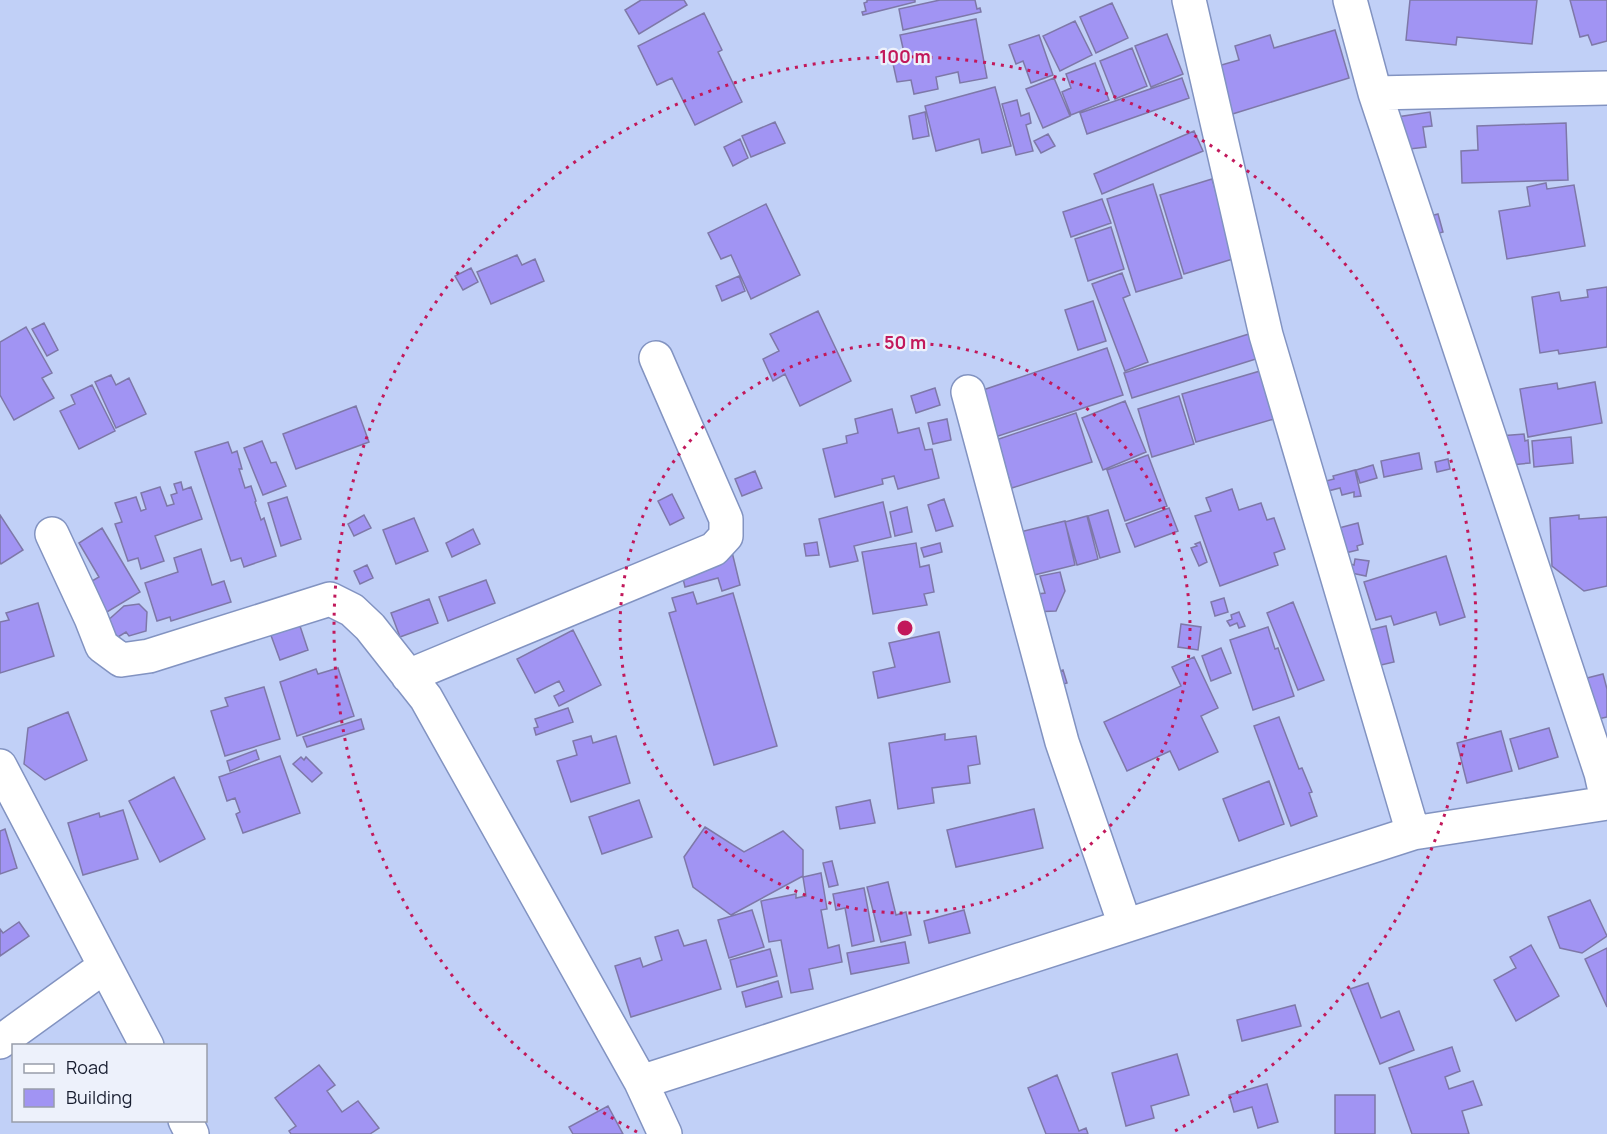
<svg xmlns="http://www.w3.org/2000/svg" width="1607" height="1134" font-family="Manrope,sans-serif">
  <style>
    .building { fill: #a194f3; stroke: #7e78a8; stroke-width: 1.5 }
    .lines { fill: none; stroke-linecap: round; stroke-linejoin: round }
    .minor-casing { stroke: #8293c1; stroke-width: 36 }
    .minor { stroke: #fff; stroke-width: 33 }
    .ring { fill: none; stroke: #c2185b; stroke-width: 3; stroke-dasharray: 3 6 }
    .centre { fill: #c2185b; stroke: #edf1fb; stroke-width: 3 }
    .ring-label { font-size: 18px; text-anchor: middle; font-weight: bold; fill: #c2185b; stroke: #edf1fb; stroke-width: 4.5; stroke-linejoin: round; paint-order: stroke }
  </style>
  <rect width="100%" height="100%" fill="#c1d0f7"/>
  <path class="building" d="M641 0H684L687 5 639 34 625 10Z
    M867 0H915V2L863 15 862 12 866 11 864 3 867 2Z
    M940 0H975L977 9 980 8 981 12 903 30 899 9Z
    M1410 0H1537L1532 44 1457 37 1456 45 1406 40Z
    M1570 0H1607V41L1592 45 1588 35 1580 37Z
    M1112 3 1128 38 1096 53 1080 17Z
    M704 13 722 50 718 52 742 102 695 125 672 78 657 85 638 46Z
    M976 19 987 78 960 83 958 72 936 77 938 89 914 94 911 80 897 82 892 59 905 57 900 35Z
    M1075 21 1092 55 1060 71 1043 36Z
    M1335 30 1349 78 1226 116 1211 68 1239 60 1235 46 1270 35 1274 48Z
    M1167 34 1183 74 1151 87 1135 46Z
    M1039 35 1053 75 1031 83 1023 61 1016 64 1009 45Z
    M1132 48 1147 86 1115 99 1100 61Z
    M1095 63 1109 100 1071 115 1062 92 1071 88 1066 74Z
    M1054 78 1070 116 1043 128 1026 89Z
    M1182 78 1189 98 1087 134 1080 113Z
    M995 87 1011 146 982 153 979 139 936 151 925 106Z
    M1017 100 1021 116 1029 113 1031 123 1026 125 1033 151 1016 155 1002 104Z
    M925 112 929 136 913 139 909 116Z
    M1430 112 1432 126 1423 127 1426 147 1401 150 1397 117Z
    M775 122 785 143 751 157 742 136Z
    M1566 123 1568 180 1462 183 1461 151 1478 150 1477 126Z
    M1194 131 1203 151 1102 194 1094 174Z
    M1048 134 1055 146 1041 153 1034 141Z
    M740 139 748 158 733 166 724 147Z
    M1212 179 1236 258 1184 274 1160 195Z
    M1546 183 1547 189 1574 185 1585 246 1507 259 1499 211 1530 206 1527 187Z
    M1153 184 1182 278 1136 292 1107 199Z
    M1102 199 1111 223 1071 237 1063 212Z
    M766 204 800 275 751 299 731 255 721 259 708 233Z
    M1438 214 1443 232 1428 236 1423 218Z
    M1111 227 1124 269 1088 281 1075 239Z
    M517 255 522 265 535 259 544 281 491 304 477 272Z
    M471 268 478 282 463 290 455 276Z
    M1122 273 1130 295 1123 298 1148 362 1125 371 1092 284Z
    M739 276 745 291 722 301 716 286Z
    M1607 287V347L1559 354 1558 350 1540 353 1532 297 1559 292 1561 301 1588 297 1587 290Z
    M1093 301 1106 341 1078 350 1065 310Z
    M818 311 851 381 800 406 785 374 773 381 763 359 779 351 770 334Z
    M44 323 58 350 47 356 32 329Z
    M26 327 52 373 42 378 54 398 14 420 0 395V342Z
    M1252 333 1259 358 1132 398 1124 373Z
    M1107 348 1123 395 992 438 977 392Z
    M1260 371 1274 419 1196 442 1182 394Z
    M111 375 116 385 129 378 146 414 116 428 95 382Z
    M1595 382 1602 423 1528 437 1520 389 1557 383 1558 389Z
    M92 385 115 431 79 449 60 411 75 404 71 395Z
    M935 388 940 405 916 413 911 396Z
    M1179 396 1194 444 1152 457 1138 409Z
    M1125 401 1146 452 1103 470 1082 418Z
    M356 406 369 442 296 469 283 434Z
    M892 409 898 433 919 428 925 450 932 449 939 478 898 489 894 476 882 479 883 484 835 497 823 449 847 443 846 436 858 433 855 419Z
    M1076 413 1092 462 1012 488 996 440Z
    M947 419 951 440 933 444 928 423Z
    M1524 434 1525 441 1528 440 1530 463 1500 466 1499 436Z
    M1571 437 1573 463 1534 467 1532 441Z
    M262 441 271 463 276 462 286 486 263 495 244 448Z
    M228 442 232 453 237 451 242 469H239L245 488 251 486 256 501 255 502 261 520 264 518 276 556 244 567 241 558 231 561 195 452Z
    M1419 453 1422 469 1384 477 1381 461Z
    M1148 455 1167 506 1125 521 1107 470Z
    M1448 459 1450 469 1437 472 1435 462Z
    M1373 465 1377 478 1360 483 1356 470Z
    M1355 470 1361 496 1354 497V492L1342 495 1340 488 1328 491 1326 481 1334 479 1333 476Z
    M755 471 762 488 742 496 735 479Z
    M181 482 183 490 191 487 202 519 155 536 164 561 141 569 138 558 128 561 115 524 122 522 115 503 136 497 141 511 146 509 141 493 160 487 167 506 174 504 171 495 177 493 174 484Z
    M1232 489 1239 510 1261 503 1267 520 1274 518 1285 549 1274 553 1278 565 1220 586 1195 516 1211 511 1206 498Z
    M672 494 684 518 670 525 658 501Z
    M287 497 301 539 281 546 268 503Z
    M944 499 953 526 936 531 928 505Z
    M883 502 891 537 854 546 858 561 830 567 819 519Z
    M907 507 912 532 895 536 890 512Z
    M1169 508 1178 531 1135 547 1126 524Z
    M1108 510 1120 552 1100 558 1088 516Z
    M0 515 23 550 1 564 0 562Z
    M364 515 371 528 354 536 348 524Z
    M1579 515V519L1607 517V586L1584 591 1552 566 1550 518Z
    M1087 516 1098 559 1077 565 1065 522Z
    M414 518 428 551 396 564 383 530Z
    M1065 521 1075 565 1030 576 1020 532Z
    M1358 523 1363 544 1357 546 1358 550 1341 554 1335 529Z
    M102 528 140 592 102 615 85 585 99 577 79 543Z
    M473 529 480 544 452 557 446 543Z
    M817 542 819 555 806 556 804 544Z
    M1200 542 1207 562 1199 566 1191 548 1197 546 1195 544Z
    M916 543 920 567 929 565 934 592 924 594 927 605 873 614 862 552Z
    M940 543 942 552 924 557 921 548Z
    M201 549 212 585 224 581 231 602 171 621 170 617 157 621 145 583 178 572 174 558Z
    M732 552 740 585 722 591 718 578 685 587 680 566Z
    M1446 556 1465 617 1440 625 1436 612 1394 625 1391 616 1376 620 1364 582Z
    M1355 559 1369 561 1366 576 1346 572 1347 563 1354 565Z
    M367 565 373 578 360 584 354 571Z
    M1060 572 1065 591 1056 611 1032 612 1030 595 1045 593 1040 576Z
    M486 580 495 603 448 621 439 597Z
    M693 592 697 604 733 593 777 746 714 765 669 613 676 611 672 598Z
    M1224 598 1228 612 1215 616 1211 602Z
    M429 599 438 623 400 637 391 613Z
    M1293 602 1324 680 1298 690 1267 613Z
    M38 603 54 656 0 673V622L9 620 6 613Z
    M139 604 147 612 146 631 129 636 126 632 118 637 105 623 124 606Z
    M1239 612 1245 626 1239 628 1237 623 1230 626 1227 621 1232 619 1231 615Z
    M298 620 308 650 280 660 269 630Z
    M1181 624 1201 627 1198 650 1178 647Z
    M1386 626 1394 662 1368 668 1360 632Z
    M1268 627 1275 649 1278 648 1294 696 1253 710 1230 640Z
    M573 630 601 685 559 706 554 696 564 691 559 681 535 693 517 659Z
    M939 632 950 682 878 698 873 672 895 667 889 643Z
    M1221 648 1231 673 1211 681 1202 656Z
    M1194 657 1218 708 1201 716 1218 752 1179 770 1170 751 1127 771 1104 722 1181 686 1172 667Z
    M338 668 354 716 297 736 280 682 316 669 318 674Z
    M1063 670 1067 683 1056 686 1052 674Z
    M1603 674 1607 689V717L1589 721 1579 680Z
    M264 687 280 739 225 756 211 711 228 706 225 698Z
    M568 708 573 722 536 735 534 728 538 727 535 719Z
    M68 712 87 760 45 780 24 764 28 728Z
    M1279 717 1299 769 1302 768 1312 792 1309 793 1317 816 1291 826 1254 726Z
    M361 719 364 729 307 747 303 737Z
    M1549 728 1558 757 1519 769 1510 739Z
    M1501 731 1512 771 1467 783 1457 743Z
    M945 734V740L976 736 980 764 968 766 970 783 932 788 934 803 898 809 889 743Z
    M591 736 593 743 616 736 630 783 571 802 557 761 577 755 573 741Z
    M256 750 259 759 230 771 227 761Z
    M280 756 300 813 243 833 236 814 240 812 235 798 227 801 219 777Z
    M301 757 304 760 306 757 322 773 312 782 293 764Z
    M174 777 205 839 160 862 129 801Z
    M1269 781 1284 824 1239 841 1223 799Z
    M639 800 652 837 602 854 589 817Z
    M870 800 875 823 840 829 836 807Z
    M1034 809 1043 848 956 867 947 830Z
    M123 810 138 859 83 875 68 823 99 813 100 817Z
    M705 827 744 852 783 831 803 850V876L731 915 693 887 684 857Z
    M5 829 17 868 0 874V831Z
    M832 861 838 885 829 887 823 863Z
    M821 873 827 909 821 910 828 948 839 945 842 962 809 969 813 989 791 993 781 940 769 942 761 901 796 894V898L806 896 803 877Z
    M888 882 896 915 906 912 911 935 881 942 867 887Z
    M864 888 874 941 852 946 845 908 836 910 833 894Z
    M1590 900 1607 936 1582 953 1560 948 1548 917Z
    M752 910 764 947 729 958 718 920Z
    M964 910 970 933 929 943 924 921Z
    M19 922 29 936 0 956V929L3 933Z
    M678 930 684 946 706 940 721 989 631 1017 615 966 640 958 643 967 662 960 655 937Z
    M905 942 909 963 851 974 847 953Z
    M1531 945 1559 996 1516 1021 1494 980 1516 968 1510 957Z
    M1607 948V1007L1585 959Z
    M770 949 777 976 737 987 730 960Z
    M778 981 782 997 746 1007 742 992Z
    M1368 983 1381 1018 1399 1011 1414 1050 1380 1064 1350 989Z
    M1295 1005 1301 1026 1242 1041 1237 1020Z
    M1452 1047 1460 1071 1445 1077 1449 1089 1473 1081 1482 1105 1462 1111 1469 1134H1412L1389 1068Z
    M1177 1054 1189 1095 1151 1106 1154 1118 1126 1126 1112 1073Z
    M319 1065 335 1085 327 1091 342 1112 358 1101 379 1128 370 1134H291L289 1131 296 1126 275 1098Z
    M1057 1075 1079 1131 1086 1128 1088 1134H1046L1028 1088Z
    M1267 1084 1278 1122 1258 1128 1252 1107 1234 1112 1229 1095Z
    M1335 1095H1375V1134H1335Z
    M608 1106 623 1134H573L569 1127Z"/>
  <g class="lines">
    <g class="minor-casing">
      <path id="minor" d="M1189 0 1266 335 1413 833
        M1350 0 1375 93 1601 773 1607 800
        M1375 93 1607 88
        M968 392 1062 742 1125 925
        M52 534 91 618 102 646 121 660 149 656 330 599 352 610 370 627 426 698 641 1082 665 1134
        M408 676 714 549 726 536V519L656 358
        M0 766 147 1046
        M0 1042 105 966
        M641 1082 1413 833 1607 803
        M185 1120 192 1134"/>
    </g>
    <use href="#minor" class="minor"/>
  </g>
  <g class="ring">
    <circle cx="905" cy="628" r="285"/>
    <path d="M637 1132A571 571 0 1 1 1173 1132"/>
  </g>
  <circle cx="905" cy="628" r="9" class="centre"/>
  <g class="ring-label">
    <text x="905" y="63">100 m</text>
    <text x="905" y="349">50 m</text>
  </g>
  <rect x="12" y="1044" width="195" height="78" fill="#edf1fb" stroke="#989daa" stroke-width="1.5"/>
  <rect x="24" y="1064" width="30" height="9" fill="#ffffff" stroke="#989daa" stroke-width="1.5"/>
  <text x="66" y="1074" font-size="18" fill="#181e30">Road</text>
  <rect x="24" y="1089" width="30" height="18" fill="#a194f3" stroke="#989daa" stroke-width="1.5"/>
  <text x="66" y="1104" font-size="18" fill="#181e30">Building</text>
</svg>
